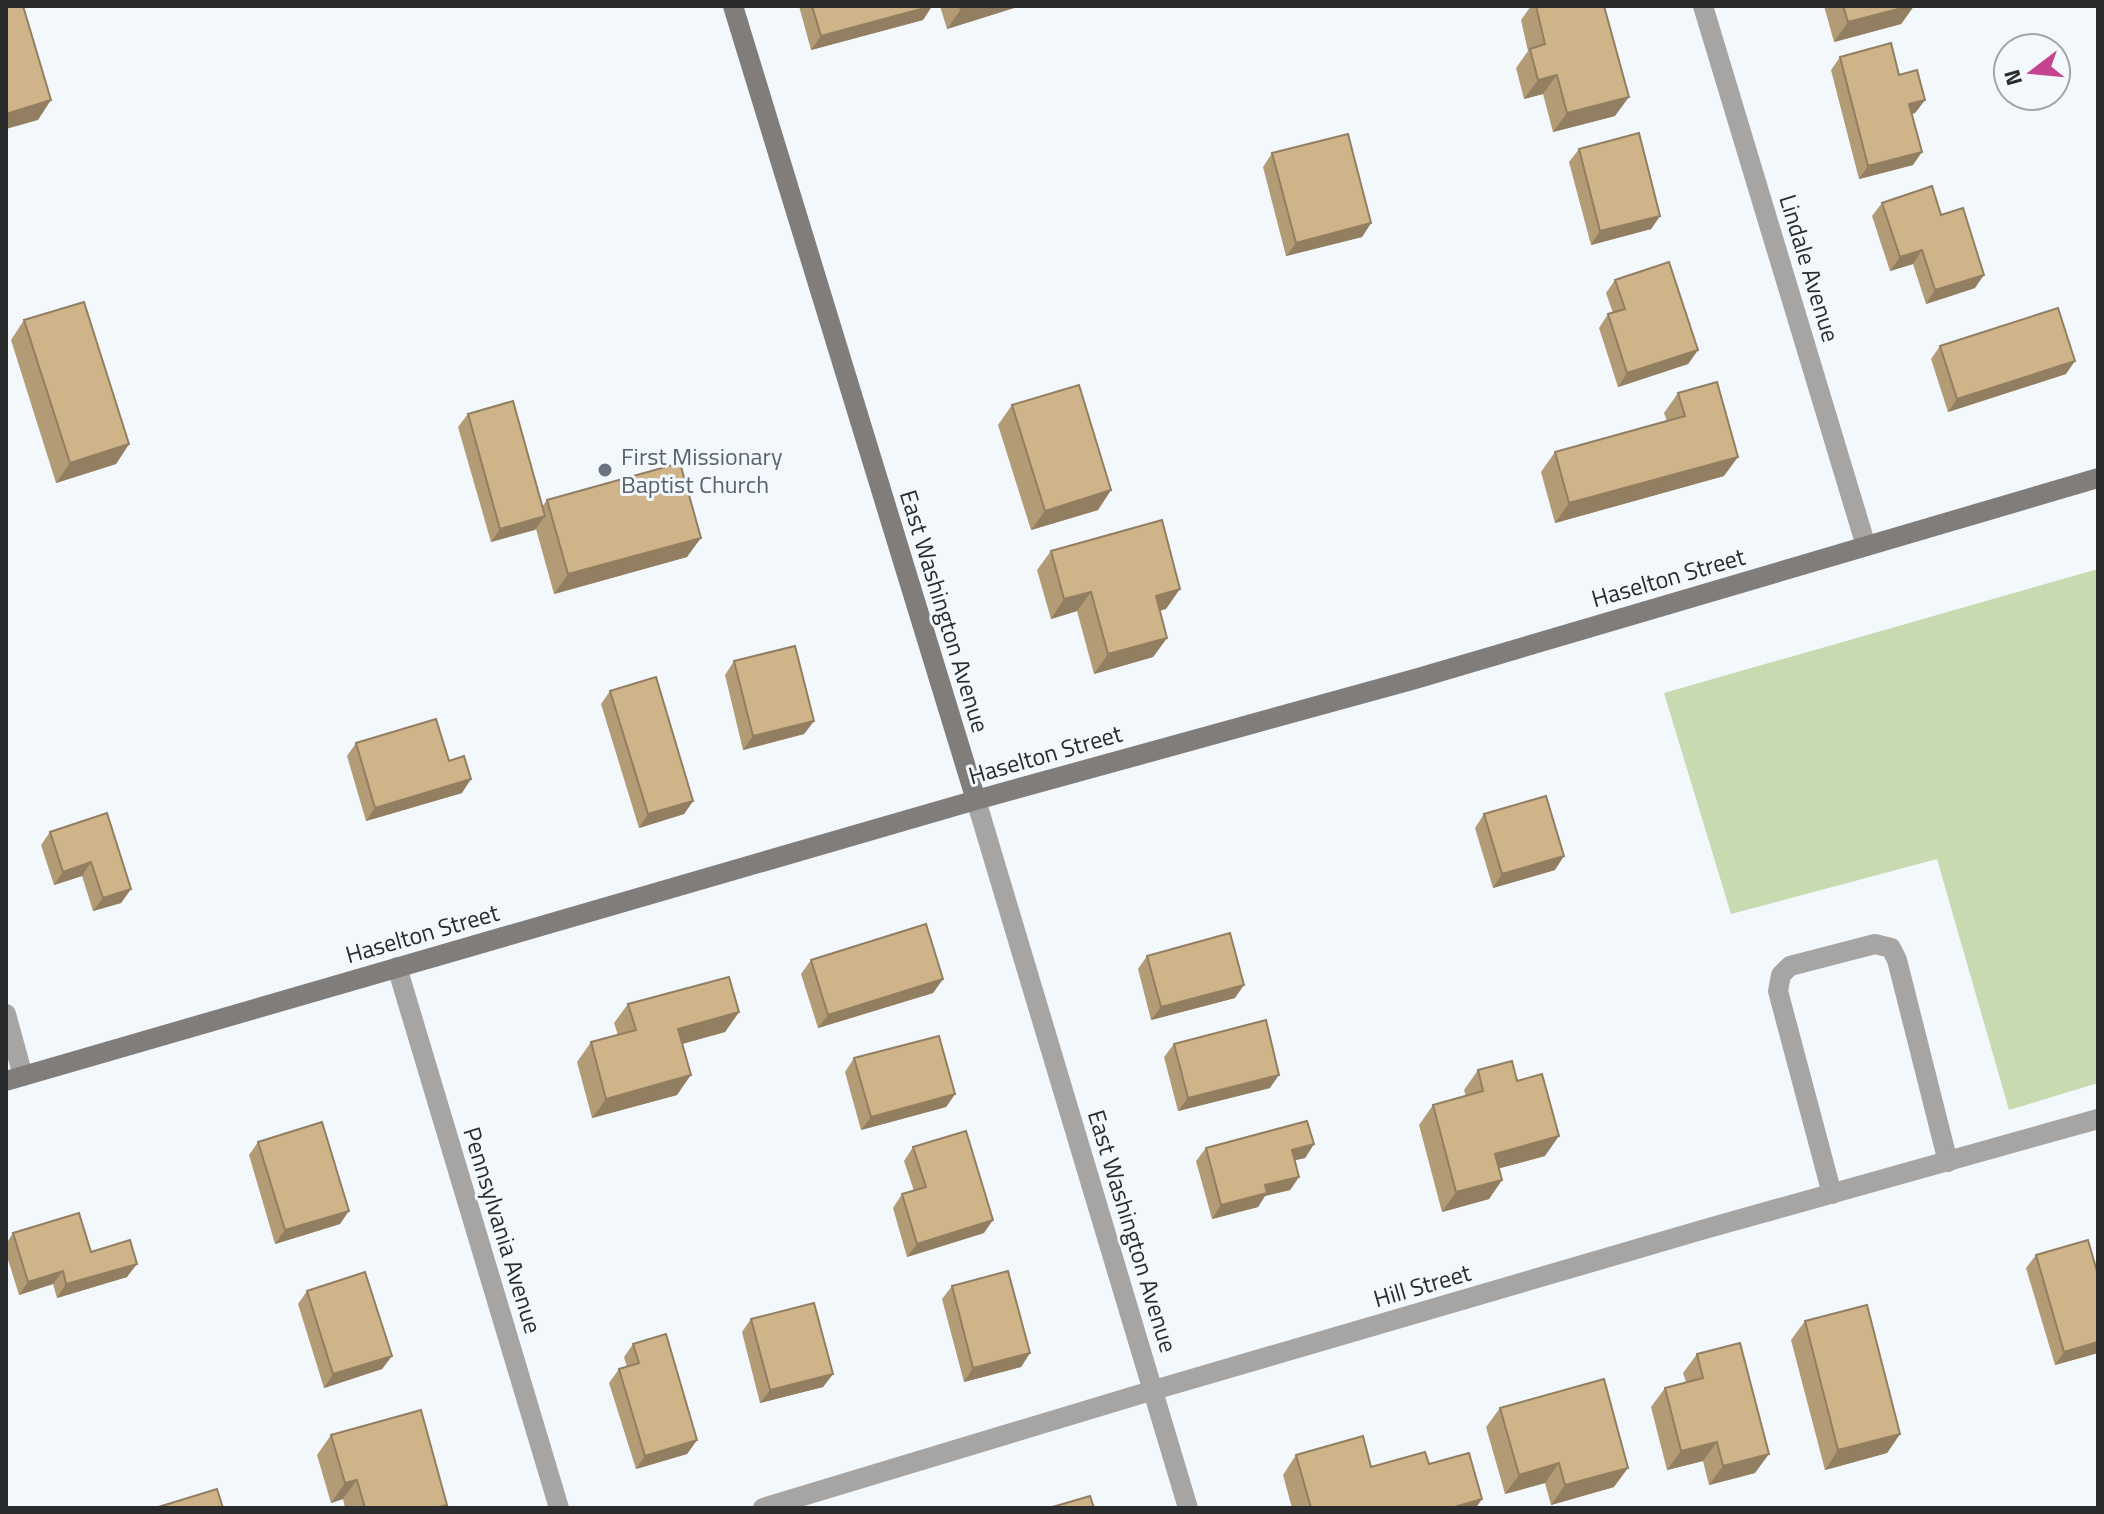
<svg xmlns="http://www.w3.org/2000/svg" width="2104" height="1514" font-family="'Titillium Web',sans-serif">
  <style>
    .green { fill: #c8daaf }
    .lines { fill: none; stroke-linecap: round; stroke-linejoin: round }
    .lane { stroke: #a7a5a3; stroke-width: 20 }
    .street { stroke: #a7a5a3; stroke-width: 20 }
    .secondary { stroke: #807d7a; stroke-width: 20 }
    .wall { fill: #b39b76 }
    .shaded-wall { fill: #927e60 }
    .building { fill: #d0b489; stroke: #927e60; stroke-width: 2 }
    .worship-dot { fill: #6b7280; stroke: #f3f8fd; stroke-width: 3 }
    .labels { text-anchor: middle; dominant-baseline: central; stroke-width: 6; stroke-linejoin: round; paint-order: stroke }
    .street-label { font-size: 24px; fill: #292b2d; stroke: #f3f8fd }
    .worship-label { font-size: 24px; fill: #5b616d; stroke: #f3f8fd; text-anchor: start }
  </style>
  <rect width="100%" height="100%" fill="#f3f8fd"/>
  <path class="green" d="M2098 569V1083L2009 1110 1937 859 1731 914 1664 693Z"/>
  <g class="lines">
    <path class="lane" d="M1832 1194 1778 991 1781 975 1790 966 1875 944 1891 948 1897 960 1948 1162"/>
    <path class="street" d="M1703 6 1866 546
      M976 800 1188 1508
      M397 967 559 1508
      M6 1014 23 1076
      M763 1508 1154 1390 1705 1229 2098 1119"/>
    <path class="secondary" d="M733 6 976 800
      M6 1081 976 800 1415 679 2098 478"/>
  </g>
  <path class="wall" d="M799 6H932L923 20 811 50Z
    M940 6H1015L1014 8 947 29Z
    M1531 6H1604L1615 116 1553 132 1543 94 1524 99 1516 68 1528 51 1521 20Z
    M1824 6H1914L1901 24 1834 42Z
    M1840 57 1899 75 1925 100 1915 113 1912 114 1913 165 1859 179 1831 70Z
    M1579 149 1660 216 1651 229 1591 245 1569 162Z
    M1272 153 1371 223 1362 237 1286 256 1263 167Z
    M1882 203 1941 215 1975 288 1926 304 1913 264 1890 271 1872 216Z
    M1615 280 1698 350 1688 364 1618 387 1599 328 1608 314 1613 313 1606 293Z
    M24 320 129 444 116 464 56 483 11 340Z
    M1940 346 2066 374 1948 412 1931 359Z
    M1678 393 1724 476 1555 523 1541 472 1555 452 1667 421 1664 413Z
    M1012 405 1111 490 1098 510 1031 530 998 425Z
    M468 414 542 507 547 500 687 557 554 594 536 529 491 542 458 427Z
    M1051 551 1166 609 1160 610 1167 638 1153 657 1094 674 1077 611 1051 619 1037 570Z
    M734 661 814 721 804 734 743 750 725 675Z
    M610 691 693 801 684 814 639 828 601 704Z
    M356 743 462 793 366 821 347 756Z
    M1484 814 1555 870 1493 888 1475 828Z
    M50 832 131 889 121 903 93 911 82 876 54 885 41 845Z
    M1147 956 1235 998 1151 1020 1138 969Z
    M811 960 943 979 933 993 818 1028 801 974Z
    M628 1004 739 1012 725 1032 682 1044 677 1095 592 1118 577 1062 591 1042 618 1035 614 1023Z
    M1174 1044 1270 1088 1178 1111 1164 1057Z
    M854 1058 955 1094 946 1107 861 1130 845 1072Z
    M1478 1070 1517 1081 1545 1156 1499 1168 1502 1180 1489 1199 1442 1212 1419 1125 1433 1105 1466 1096 1464 1090Z
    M258 1142 340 1224 275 1244 249 1155Z
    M1314 1144 1305 1158 1295 1160 1299 1177 1290 1190 1265 1196 1258 1207 1212 1219 1196 1161 1206 1148Z
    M913 1147 984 1233 907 1257 893 1208 902 1194 914 1191 904 1161Z
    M13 1233 91 1252 127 1277 57 1298 53 1284 19 1295 6 1253V1244Z
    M2036 1255 2098 1275V1353L2055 1365 2026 1268Z
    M952 1286 1030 1353 1021 1367 964 1382 942 1299Z
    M307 1291 392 1356 382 1369 324 1388 298 1304Z
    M751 1319 833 1374 823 1387 760 1403 742 1332Z
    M1805 1321 1900 1434 1887 1453 1825 1470 1791 1340Z
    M633 1344 697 1440 687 1454 636 1469 609 1383 619 1369 627 1367 624 1357Z
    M1697 1354 1755 1473 1709 1485 1703 1461 1667 1470 1651 1407 1665 1388 1686 1382 1683 1373Z
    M1500 1408 1614 1487 1551 1505 1545 1483 1505 1494 1486 1427Z
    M331 1435 445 1508H345L343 1499 331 1503 317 1455Z
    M1296 1455 1371 1467 1429 1464 1476 1508H1292L1283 1475Z"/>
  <path class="shaded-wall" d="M932 6 923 20 811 50 821 36Z
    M971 6H1015L1014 8 947 29 961 9Z
    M1910 6H1914L1901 24 1834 42 1848 22Z
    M1557 75 1543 94 1524 99 1538 80Z
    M1629 97 1615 116 1553 132 1567 113Z
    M51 100 38 120 6 129V114Z
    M1925 100 1915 113 1900 117 1909 104Z
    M1922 152 1913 165 1859 179 1868 166Z
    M1660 216 1651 229 1591 245 1600 231Z
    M1371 223 1362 237 1286 256 1296 243Z
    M1922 250 1913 264 1890 271 1900 257Z
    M1984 275 1975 288 1926 304 1935 290Z
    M1698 350 1688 364 1618 387 1627 373Z
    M2075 361 2066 374 1948 412 1957 399Z
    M129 444 116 464 56 483 70 463Z
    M1738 457 1724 476 1555 523 1569 503Z
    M1111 490 1098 510 1031 530 1045 511Z
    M545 516 535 530 491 542 500 529Z
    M701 538 687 557 554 594 568 574Z
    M1180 589 1166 609 1142 616 1156 596Z
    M1091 592 1077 611 1051 619 1064 599Z
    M1167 638 1153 657 1094 674 1108 654Z
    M814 721 804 734 743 750 753 736Z
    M471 779 462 793 366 821 375 808Z
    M693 801 684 814 639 828 648 814Z
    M1564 856 1555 870 1493 888 1502 874Z
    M91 862 82 876 54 885 63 872Z
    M131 889 121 903 93 911 103 898Z
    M943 979 933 993 818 1028 828 1015Z
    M1244 985 1235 998 1151 1020 1161 1007Z
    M739 1012 725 1032 664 1049 678 1029Z
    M691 1075 677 1095 592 1118 606 1099Z
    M1279 1075 1270 1088 1178 1111 1188 1098Z
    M955 1094 946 1107 861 1130 871 1117Z
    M1559 1136 1545 1156 1482 1173 1495 1154Z
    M1314 1144 1305 1158 1283 1163 1292 1150Z
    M1299 1177 1290 1190 1265 1196 1258 1207 1212 1219 1221 1205 1265 1185Z
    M1502 1180 1489 1199 1442 1212 1456 1192Z
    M349 1211 340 1224 275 1244 285 1230Z
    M993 1220 984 1233 907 1257 917 1244Z
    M137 1264 127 1277 57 1298 66 1284Z
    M63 1271 53 1284 19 1295 28 1282Z
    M2098 1342V1353L2055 1365 2064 1352Z
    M1030 1353 1021 1367 964 1382 973 1368Z
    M392 1356 382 1369 324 1388 333 1374Z
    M833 1374 823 1387 760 1403 770 1390Z
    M1900 1434 1887 1453 1825 1470 1838 1450Z
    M697 1440 687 1454 636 1469 645 1456Z
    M1717 1442 1703 1461 1667 1470 1681 1451Z
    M1769 1454 1755 1473 1709 1485 1723 1466Z
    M1559 1463 1545 1483 1505 1494 1519 1475Z
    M1628 1468 1614 1487 1551 1505 1565 1485Z
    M357 1480 343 1499 331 1503 345 1483Z
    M1482 1499 1476 1508H1451Z"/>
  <path class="building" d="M6 6H23L51 100 6 114Z
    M812 6H932L821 36Z
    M959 6H971L961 9Z
    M1536 6H1604L1629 97 1567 113 1557 75 1538 80 1530 49 1545 44Z
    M1843 6H1910L1848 22Z
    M1891 43 1899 75 1917 70 1925 100 1909 104 1922 152 1868 166 1840 57Z
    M1639 133 1660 216 1600 231 1579 149Z
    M1348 134 1371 223 1296 243 1272 153Z
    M1932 186 1941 215 1963 208 1984 275 1935 290 1922 250 1900 257 1882 203Z
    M1669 262 1698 350 1627 373 1608 314 1625 309 1615 280Z
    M84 302 129 444 70 463 24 320Z
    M2058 308 2075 361 1957 399 1940 346Z
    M1717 382 1738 457 1569 503 1555 452 1685 416 1678 393Z
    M1079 385 1111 490 1045 511 1012 405Z
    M513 401 545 516 500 529 468 414Z
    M680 463 701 538 568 574 547 500Z
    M1162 520 1180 589 1156 596 1167 638 1108 654 1091 592 1064 599 1051 551Z
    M795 646 814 721 753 736 734 661Z
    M656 677 693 801 648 814 610 691Z
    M436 719 449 761 464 756 471 779 375 808 356 743Z
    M1546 796 1564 856 1502 874 1484 814Z
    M107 813 131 889 103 898 91 862 63 872 50 832Z
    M926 924 943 979 828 1015 811 960Z
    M1230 933 1244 985 1161 1007 1147 956Z
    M729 977 739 1012 678 1029 691 1075 606 1099 591 1042 636 1030 628 1004Z
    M1266 1020 1279 1075 1188 1098 1174 1044Z
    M939 1036 955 1094 871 1117 854 1058Z
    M1512 1061 1517 1081 1542 1074 1559 1136 1495 1154 1502 1180 1456 1192 1433 1105 1483 1091 1478 1070Z
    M1307 1121 1314 1144 1292 1150 1299 1177 1265 1185 1267 1193 1221 1205 1206 1148Z
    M322 1122 349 1211 285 1230 258 1142Z
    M966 1131 993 1220 917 1244 902 1194 926 1187 913 1147Z
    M79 1213 91 1252 130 1240 137 1264 66 1284 63 1271 28 1282 13 1233Z
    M2088 1240 2098 1275V1342L2064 1352 2036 1255Z
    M1008 1271 1030 1353 973 1368 952 1286Z
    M365 1272 392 1356 333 1374 307 1291Z
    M814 1303 833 1374 770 1390 751 1319Z
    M1867 1305 1900 1434 1838 1450 1805 1321Z
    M666 1334 697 1440 645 1456 619 1369 639 1363 633 1344Z
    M1740 1343 1769 1454 1723 1466 1717 1442 1681 1451 1665 1388 1703 1378 1697 1354Z
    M1604 1379 1628 1468 1565 1485 1559 1463 1519 1475 1500 1408Z
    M421 1410 447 1505 436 1508H365L357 1480 345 1483 331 1435Z
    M1363 1436 1371 1467 1425 1452 1429 1464 1469 1453 1482 1499 1451 1508H1311L1296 1455Z
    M217 1489 223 1508H155Z
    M1090 1496 1094 1508H1049Z"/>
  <circle class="worship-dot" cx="605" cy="470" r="8"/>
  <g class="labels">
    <g class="street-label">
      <text transform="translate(1810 268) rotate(73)">Lindale Avenue</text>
      <text transform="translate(1668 577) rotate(-16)">Haselton Street</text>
      <text transform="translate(945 611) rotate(73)">East Washington Avenue</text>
      <text transform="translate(1045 754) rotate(-16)">Haselton Street</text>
      <text transform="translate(422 933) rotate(-16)">Haselton Street</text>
      <text transform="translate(503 1230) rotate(73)">Pennsylvania Avenue</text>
      <text transform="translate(1133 1231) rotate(73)">East Washington Avenue</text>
      <text transform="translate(1422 1285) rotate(-16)">Hill Street</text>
    </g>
    <g class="worship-label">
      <text x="621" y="456">First Missionary<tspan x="621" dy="28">Baptist Church</tspan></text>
    </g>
  </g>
  <rect width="2104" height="1514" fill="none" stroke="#292b2d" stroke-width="16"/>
  <g transform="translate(2032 72) rotate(254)"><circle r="38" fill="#f3f8fd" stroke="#a2a6aa" stroke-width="2"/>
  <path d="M0-6L14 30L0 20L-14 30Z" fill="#c4448f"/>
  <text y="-12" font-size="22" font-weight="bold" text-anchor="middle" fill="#292b2d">N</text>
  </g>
</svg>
